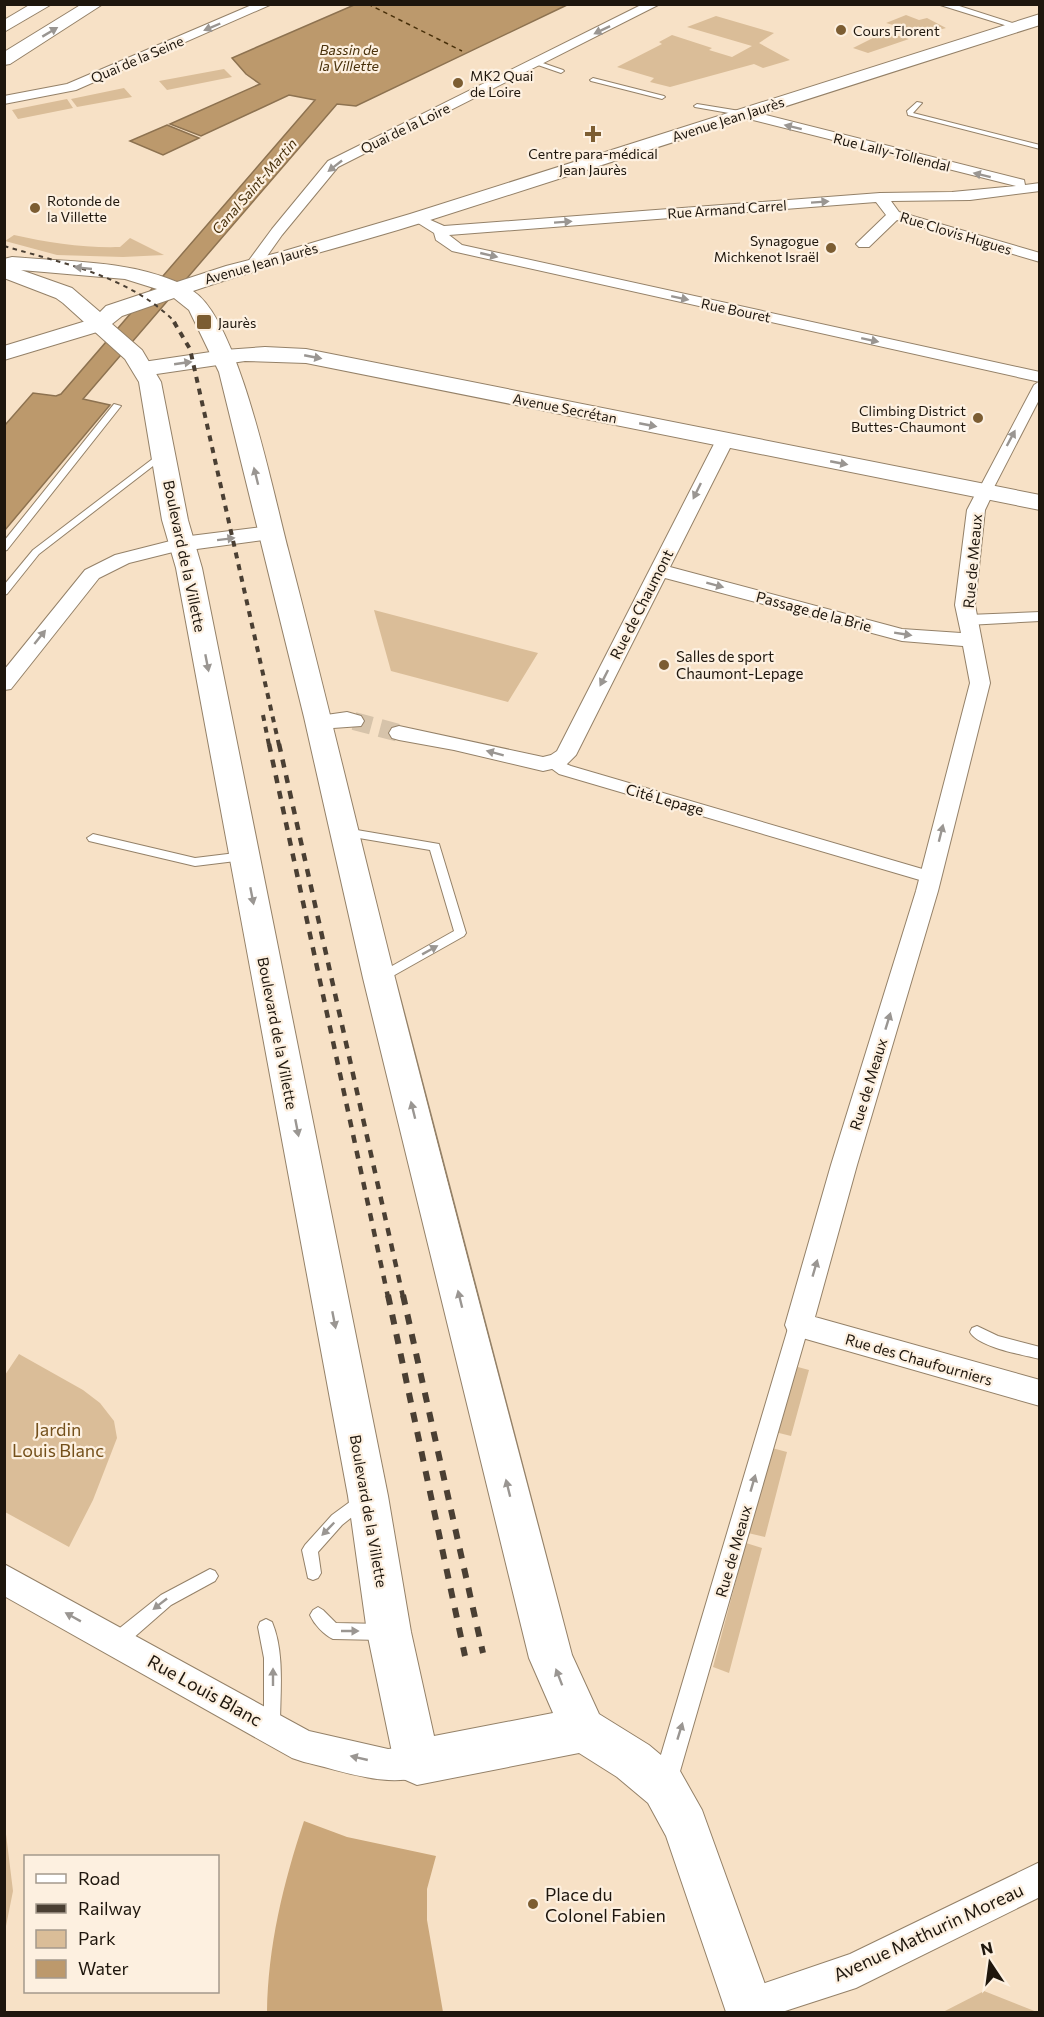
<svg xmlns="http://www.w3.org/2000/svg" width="1044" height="2017" font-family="Commissioner,sans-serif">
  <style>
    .green { fill: #dabd98 }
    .forest { fill: #cba77a }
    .water { fill: #bc996c; stroke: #8d7250; stroke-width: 1.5 }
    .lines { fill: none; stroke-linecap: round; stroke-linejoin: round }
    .ferry { stroke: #49310b; stroke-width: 1.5; stroke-dasharray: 4.5 4; stroke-linecap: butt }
    .minor-tunnel { stroke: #d6c3aa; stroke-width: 18; stroke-dasharray: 18 9; stroke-linecap: butt }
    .service-casing { stroke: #948168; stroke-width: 2 }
    .pedestrian-casing { stroke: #948168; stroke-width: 2 }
    .minor-casing { stroke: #948168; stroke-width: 2 }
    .tertiary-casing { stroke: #948168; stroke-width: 2 }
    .secondary-casing { stroke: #948168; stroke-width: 2 }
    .primary-casing { stroke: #948168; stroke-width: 2 }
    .service { fill: #fff; fill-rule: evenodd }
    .pedestrian { fill: #fff; fill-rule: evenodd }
    .minor { fill: #fff; fill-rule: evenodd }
    .tertiary { fill: #fff; fill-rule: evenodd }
    .secondary { fill: #fff; fill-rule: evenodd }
    .primary { fill: #fff; fill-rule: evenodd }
    .rail-far3 { stroke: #4a3f33; stroke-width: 2; stroke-dasharray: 4.5 4.5; stroke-linecap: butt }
    .rail-far2 { stroke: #4a3f33; stroke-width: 4; stroke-dasharray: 6 6; stroke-linecap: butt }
    .rail-far1 { stroke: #4a3f33; stroke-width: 4.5; stroke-dasharray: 8 8; stroke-linecap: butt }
    .rail { stroke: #4a3f33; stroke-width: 6; stroke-dasharray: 10 10; stroke-linecap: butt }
    .oneway { fill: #9a9692 }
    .poi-dot { fill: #7c5d32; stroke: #fdf0e0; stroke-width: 2 }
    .labels { text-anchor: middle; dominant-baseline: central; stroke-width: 4.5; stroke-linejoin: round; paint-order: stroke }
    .far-poi-label { font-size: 14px; fill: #1e160d; stroke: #fdf0e0; text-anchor: start }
    .far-water-label { font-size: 14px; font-style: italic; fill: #49310b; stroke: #fdf0e0 }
    .far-street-label { font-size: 14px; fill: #1e160d; stroke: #fdf0e0 }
    .street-label { font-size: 15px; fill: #1e160d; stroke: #fdf0e0 }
    .poi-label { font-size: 15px; fill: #1e160d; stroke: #fdf0e0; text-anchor: start }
    .near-park-label { font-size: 18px; fill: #74501b; stroke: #fdf0e0 }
    .near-street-label { font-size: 18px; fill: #1e160d; stroke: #fdf0e0 }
    .near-poi-label { font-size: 18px; fill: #1e160d; stroke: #fdf0e0; text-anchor: start }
  </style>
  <rect width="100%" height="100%" fill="#f7e1c6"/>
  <path class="green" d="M906 15 919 20 927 18 946 28 925 34 886 23Z
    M716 16 774 33 759 43 790 60 763 68 754 64 670 87 650 82 654 78 617 67 662 44 659 42 672 35 712 48 709 50 732 57 752 46 687 27Z
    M885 32 909 39 868 53 853 48Z
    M224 69 232 77 167 90 159 81Z
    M124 88 132 97 77 107 71 99Z
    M67 99 73 108 18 119 12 110Z
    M14 235C49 243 84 248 120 247L130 238 164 255 123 257 57 255 5 241Z
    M374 610 538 653 508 702 391 671Z
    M19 1354 83 1390 100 1403 114 1421 117 1438 93 1500 69 1547 5 1512V1375Z
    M794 1366 809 1370 791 1436 775 1432Z
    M772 1448 787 1452 765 1537 748 1533Z
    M746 1543 762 1548 729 1673 713 1667Z
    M5 1826 13 1891 5 1931Z
    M984 1991 1037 2012H943Z"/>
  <path class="forest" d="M304 1821 347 1837 436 1856 427 1889V1920L443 2012H267C268 1946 283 1884 304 1821Z"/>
  <path class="water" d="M354 5H567L356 106 337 104 83 399 110 405 5 530V425L33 393 56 396 61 394 315 100 289 95 201 136 170 124 260 84 246 74 232 58Z
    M167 125 199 138 163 155 130 141Z"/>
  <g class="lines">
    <path class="ferry" d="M368 4 462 51"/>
    <path class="minor-tunnel" d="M354 721 399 733"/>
    <g class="service-casing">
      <path id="service" d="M537 61 563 70 564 71 561 73 535 64 534 63Z
        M593 78 664 96 665 97 662 99 591 81 590 80Z
        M917 102 922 103 913 113 1040 145V149L908 115 907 111Z
        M697 104 746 112 749 114 746 116 695 107 694 106Z
        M114 404 121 406 7 550 4 551V541Z
        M163 451 167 454 166 456 39 554 7 594 4 595V585L33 550Z
        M345 828 439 844 466 933 464 936 384 981H376L374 978 376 975 454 931 430 850 341 835 340 832 341 829Z
        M93 834 195 858 244 852 250 856 244 860 195 866 89 841 87 838Z
        M977 1326 998 1336 1040 1347V1359C1023 1355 978 1347 970 1332L972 1328Z
        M362 1493 367 1495 369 1500 367 1505 342 1525 318 1552 321 1573 318 1578 313 1580 308 1578 302 1550 305 1545 332 1515Z
        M210 1569 215 1571 218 1576 215 1581 171 1605 123 1647 117 1649 111 1647 109 1641 111 1635 161 1595Z
        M318 1607 323 1610 336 1623 382 1624 388 1626 390 1632 388 1638 382 1640 333 1639C324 1635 314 1624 310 1615L313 1610Z
        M266 1619 272 1622C285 1653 280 1692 280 1726L278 1732 272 1734 266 1732 264 1726V1658L258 1627 260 1622Z"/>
    </g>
    <g class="pedestrian-casing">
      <path id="pedestrian" d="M937 4H953L1022 26 1014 28Z
        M1040 381V398L992 491 990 494H980L978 491 1034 385Z
        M1040 612V621L968 625 961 620 968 615Z
        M552 758 571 766 936 873 938 877 936 881 930 883 559 774 544 763 546 759Z
        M799 1316 806 1319 809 1325 676 1785 673 1794 664 1797 655 1794 652 1785 789 1325 792 1319Z"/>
    </g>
    <g class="minor-casing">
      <path id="minor" d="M254 4H272L76 90 4 104V96L67 84Z
        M643 4H660L338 167 282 235 260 266H250L247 263 272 229 328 161Z
        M746 110 1024 180 1025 185 1040 183V191L970 200 891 201 899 212 1040 253V262L897 220 869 247H859L856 244 859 241 886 215 876 202 449 235 462 245 1040 372V382L452 251 436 240 434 233 410 218 417 214 444 226 880 193 952 192 1016 186 741 117 739 114Z
        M725 435 731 436 734 440 670 567 902 629 961 633 955 605 967 510 979 487H991L994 491 985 510 975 605 990 683 938 891 857 1165 815 1317 1040 1380V1406L799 1337 789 1334 785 1325 831 1165 916 891 970 683 963 646 902 641 665 578 576 755 565 766 543 771 454 750 399 740 392 738 389 733 392 728 399 726 543 757 551 755 557 751 716 440 719 436Z
        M182 538 189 540 191 544 189 548 129 563 99 578 11 689 4 690V670L85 570 115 555Z
        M347 712 361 716 364 721 361 726 319 729 312 727 309 722 312 717Z
        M4 1564 309 1731 388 1749 417 1746 429 1750 433 1762 429 1774C389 1790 344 1771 304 1762L292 1758 4 1596Z
        M1040 1862V1897L856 1988 782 2012H734L731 2006 736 1993 850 1954Z"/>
    </g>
    <g class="tertiary-casing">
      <path id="tertiary" d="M270 526 278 528 282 533 278 538 182 551 174 549 170 544 174 539 182 537Z"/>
    </g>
    <g class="secondary-casing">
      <path id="secondary" d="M99 317 107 319 110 324 107 329 4 360V346Z
        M265 347 306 349 1040 495V510L306 363 245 361 143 376 135 374 132 369 135 364 143 362 224 350Z"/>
    </g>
    <g class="primary-casing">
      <path id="primary" d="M31 4H52L4 32V20Z
        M82 4H103L10 64 4 65V52Z
        M1040 14V25C835 90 631 156 427 221 349 246 270 264 193 291 239 320 273 493 288 549 325 691 359 835 395 978 452 1204 513 1429 572 1655L599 1714 649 1745 680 1771 702 1810 775 2012H726L666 1836 648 1803 617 1777 579 1753 417 1785 401 1778 394 1762 367 1632 348 1496 176 568 162 520 139 382 125 359 63 303 56 298 4 278V259L12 257C67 262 126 260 177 282L226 266 281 252 410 214ZM21 270 125 279 157 289 106 306 100 312 72 288ZM174 298 189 310 219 372 304 717 363 978 529 1658 553 1713 434 1736 411 1632 388 1496 202 568 188 520 161 382 142 350 112 324 122 316Z"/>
    </g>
    <use href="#service" class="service"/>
    <use href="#pedestrian" class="pedestrian"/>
    <use href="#minor" class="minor"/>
    <use href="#tertiary" class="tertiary"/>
    <use href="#secondary" class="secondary"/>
    <use href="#primary" class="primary"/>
    <path class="rail-far3" d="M4 246C65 264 130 276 176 323"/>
    <path class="rail-far2" d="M174 322 190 349 279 745
      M263 715 269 745"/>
    <path class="rail-far1" d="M269 744 388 1297
      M279 744 403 1297"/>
    <path class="rail" d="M388 1295 465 1656
      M403 1295 483 1653"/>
  </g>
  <defs><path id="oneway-solid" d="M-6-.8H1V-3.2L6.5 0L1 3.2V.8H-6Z" transform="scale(1.5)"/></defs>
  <g class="oneway">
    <use href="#oneway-solid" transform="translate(212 27) rotate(157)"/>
    <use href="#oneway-solid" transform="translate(602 30) rotate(154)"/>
    <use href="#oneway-solid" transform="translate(50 32) rotate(-31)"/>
    <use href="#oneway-solid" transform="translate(793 127) rotate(-166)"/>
    <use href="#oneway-solid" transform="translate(335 166) rotate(142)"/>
    <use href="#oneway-solid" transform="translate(982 175) rotate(-166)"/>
    <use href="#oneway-solid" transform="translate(820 202) rotate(-4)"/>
    <use href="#oneway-solid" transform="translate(563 222) rotate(-4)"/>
    <use href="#oneway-solid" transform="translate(489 255) rotate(13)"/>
    <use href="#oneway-solid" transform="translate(83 268) rotate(-174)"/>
    <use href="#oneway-solid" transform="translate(680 298) rotate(12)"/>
    <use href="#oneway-solid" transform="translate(870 340) rotate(12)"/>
    <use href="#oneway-solid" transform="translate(313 357) rotate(11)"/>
    <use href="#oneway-solid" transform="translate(183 363) rotate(-8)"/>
    <use href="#oneway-solid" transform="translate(648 425) rotate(11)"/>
    <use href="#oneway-solid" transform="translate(1011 438) rotate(-62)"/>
    <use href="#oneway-solid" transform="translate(839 463) rotate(11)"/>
    <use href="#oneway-solid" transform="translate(256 476) rotate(-104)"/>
    <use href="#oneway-solid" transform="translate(697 491) rotate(116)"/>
    <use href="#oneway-solid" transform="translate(226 539) rotate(-7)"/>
    <use href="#oneway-solid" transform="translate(715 585) rotate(15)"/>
    <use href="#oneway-solid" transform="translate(903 634) rotate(9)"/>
    <use href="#oneway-solid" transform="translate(40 637) rotate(-51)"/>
    <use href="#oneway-solid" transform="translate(207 663) rotate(79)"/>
    <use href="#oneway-solid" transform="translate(604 678) rotate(117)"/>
    <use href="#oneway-solid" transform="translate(495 753) rotate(-165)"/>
    <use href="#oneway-solid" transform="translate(941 833) rotate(-76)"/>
    <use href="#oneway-solid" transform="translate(252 896) rotate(79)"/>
    <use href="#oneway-solid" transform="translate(430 950) rotate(-29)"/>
    <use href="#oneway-solid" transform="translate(888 1021) rotate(-73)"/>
    <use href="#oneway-solid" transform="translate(413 1110) rotate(-104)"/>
    <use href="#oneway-solid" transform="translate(297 1128) rotate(79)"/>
    <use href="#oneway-solid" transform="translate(815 1268) rotate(-74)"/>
    <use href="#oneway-solid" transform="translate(460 1299) rotate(-104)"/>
    <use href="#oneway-solid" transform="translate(334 1320) rotate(79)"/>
    <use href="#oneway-solid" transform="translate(753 1483) rotate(-74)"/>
    <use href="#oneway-solid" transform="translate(508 1488) rotate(-104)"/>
    <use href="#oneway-solid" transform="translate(328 1529) rotate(134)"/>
    <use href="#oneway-solid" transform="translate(160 1604) rotate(142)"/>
    <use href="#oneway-solid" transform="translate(73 1617) rotate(-151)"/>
    <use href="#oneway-solid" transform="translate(350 1631)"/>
    <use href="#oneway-solid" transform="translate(273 1677) rotate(-90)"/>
    <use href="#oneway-solid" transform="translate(559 1677) rotate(-111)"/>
    <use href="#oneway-solid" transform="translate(680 1731) rotate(-73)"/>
    <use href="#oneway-solid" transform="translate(359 1758) rotate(-167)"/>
  </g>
  <g class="poi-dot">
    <circle cx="841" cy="30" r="6"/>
    <circle cx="458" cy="83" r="6"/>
    <path d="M590 125h6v6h6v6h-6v6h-6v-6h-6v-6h6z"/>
    <circle cx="35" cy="208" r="6"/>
    <circle cx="831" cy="248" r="6"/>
    <rect x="196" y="314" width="16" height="16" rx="3"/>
    <circle cx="978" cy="418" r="6"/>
    <circle cx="664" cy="665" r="6"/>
    <circle cx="533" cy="1904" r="6"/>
  </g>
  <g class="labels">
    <g class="far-poi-label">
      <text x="853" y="30">Cours Florent</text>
      <text x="470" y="75">MK2 Quai<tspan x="470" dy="16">de Loire</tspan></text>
      <text x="593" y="153" text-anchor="middle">Centre para-médical<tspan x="593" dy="16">Jean Jaurès</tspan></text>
      <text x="47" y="200">Rotonde de<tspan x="47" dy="16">la Villette</tspan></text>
      <text x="819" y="240" text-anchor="end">Synagogue<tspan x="819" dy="16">Michkenot Israël</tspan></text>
      <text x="218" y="322">Jaurès</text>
      <text x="966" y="410" text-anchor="end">Climbing District<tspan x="966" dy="16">Buttes-Chaumont</tspan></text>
    </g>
    <g class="far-water-label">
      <text x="349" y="49">Bassin de<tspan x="349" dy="16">la Villette</tspan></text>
      <text transform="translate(254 186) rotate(-49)">Canal Saint-Martin</text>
    </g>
    <g class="far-street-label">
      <text transform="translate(137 59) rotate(-23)">Quai de la Seine</text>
      <text transform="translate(728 119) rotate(-18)">Avenue Jean Jaurès</text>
      <text transform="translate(405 128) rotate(-26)">Quai de la Loire</text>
      <text transform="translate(892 152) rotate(14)">Rue Lally-Tollendal</text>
      <text transform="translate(727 209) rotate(-4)">Rue Armand Carrel</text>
      <text transform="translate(956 233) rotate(17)">Rue Clovis Hugues</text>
      <text transform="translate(261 263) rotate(-16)">Avenue Jean Jaurès</text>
      <text transform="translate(736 310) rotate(12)">Rue Bouret</text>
      <text transform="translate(565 408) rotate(11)">Avenue Secrétan</text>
    </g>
    <g class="street-label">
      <text transform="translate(185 556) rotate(78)">Boulevard de la Villette</text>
      <text transform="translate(972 561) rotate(-85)">Rue de Meaux</text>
      <text transform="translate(641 604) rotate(-63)">Rue de Chaumont</text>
      <text transform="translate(814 611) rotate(15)">Passage de la Brie</text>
      <text transform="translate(665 799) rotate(16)">Cité Lepage</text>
      <text transform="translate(278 1033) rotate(79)">Boulevard de la Villette</text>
      <text transform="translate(868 1084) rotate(-73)">Rue de Meaux</text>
      <text transform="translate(919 1359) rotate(16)">Rue des Chaufourniers</text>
      <text transform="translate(369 1511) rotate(80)">Boulevard de la Villette</text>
      <text transform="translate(733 1551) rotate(-74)">Rue de Meaux</text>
    </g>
    <g class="poi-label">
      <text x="676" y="656">Salles de sport<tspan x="676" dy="17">Chaumont-Lepage</tspan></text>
    </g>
    <g class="near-park-label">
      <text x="58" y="1429">Jardin<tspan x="58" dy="21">Louis Blanc</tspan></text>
    </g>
    <g class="near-street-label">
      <text transform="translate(205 1690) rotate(29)">Rue Louis Blanc</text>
      <text transform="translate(928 1932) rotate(-25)">Avenue Mathurin Moreau</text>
    </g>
    <g class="near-poi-label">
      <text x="545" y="1894">Place du<tspan x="545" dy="21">Colonel Fabien</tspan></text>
    </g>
  </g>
  <rect width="1044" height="2017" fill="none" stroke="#1e160d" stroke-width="12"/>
  <rect x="24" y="1855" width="195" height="138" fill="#fdf0e0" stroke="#a4998c" stroke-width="1.5"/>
  <rect x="36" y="1874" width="30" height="9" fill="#ffffff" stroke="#a4998c" stroke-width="1.5"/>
  <text x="78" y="1885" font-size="18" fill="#1e160d">Road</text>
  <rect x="36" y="1904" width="30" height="9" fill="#4a3f33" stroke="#a4998c" stroke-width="1.5"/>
  <text x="78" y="1915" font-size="18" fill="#1e160d">Railway</text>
  <rect x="36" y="1930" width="30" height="18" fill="#dabd98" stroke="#a4998c" stroke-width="1.5"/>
  <text x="78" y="1945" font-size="18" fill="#1e160d">Park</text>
  <rect x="36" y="1960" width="30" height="18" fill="#bc996c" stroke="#a4998c" stroke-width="1.5"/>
  <text x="78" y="1975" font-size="18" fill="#1e160d">Water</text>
  <g transform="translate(990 1963) rotate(347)" stroke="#fdf0e0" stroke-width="4.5" paint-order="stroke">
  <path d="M0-4.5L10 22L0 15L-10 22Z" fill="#1e160d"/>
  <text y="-9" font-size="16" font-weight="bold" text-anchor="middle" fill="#1e160d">N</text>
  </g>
</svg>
